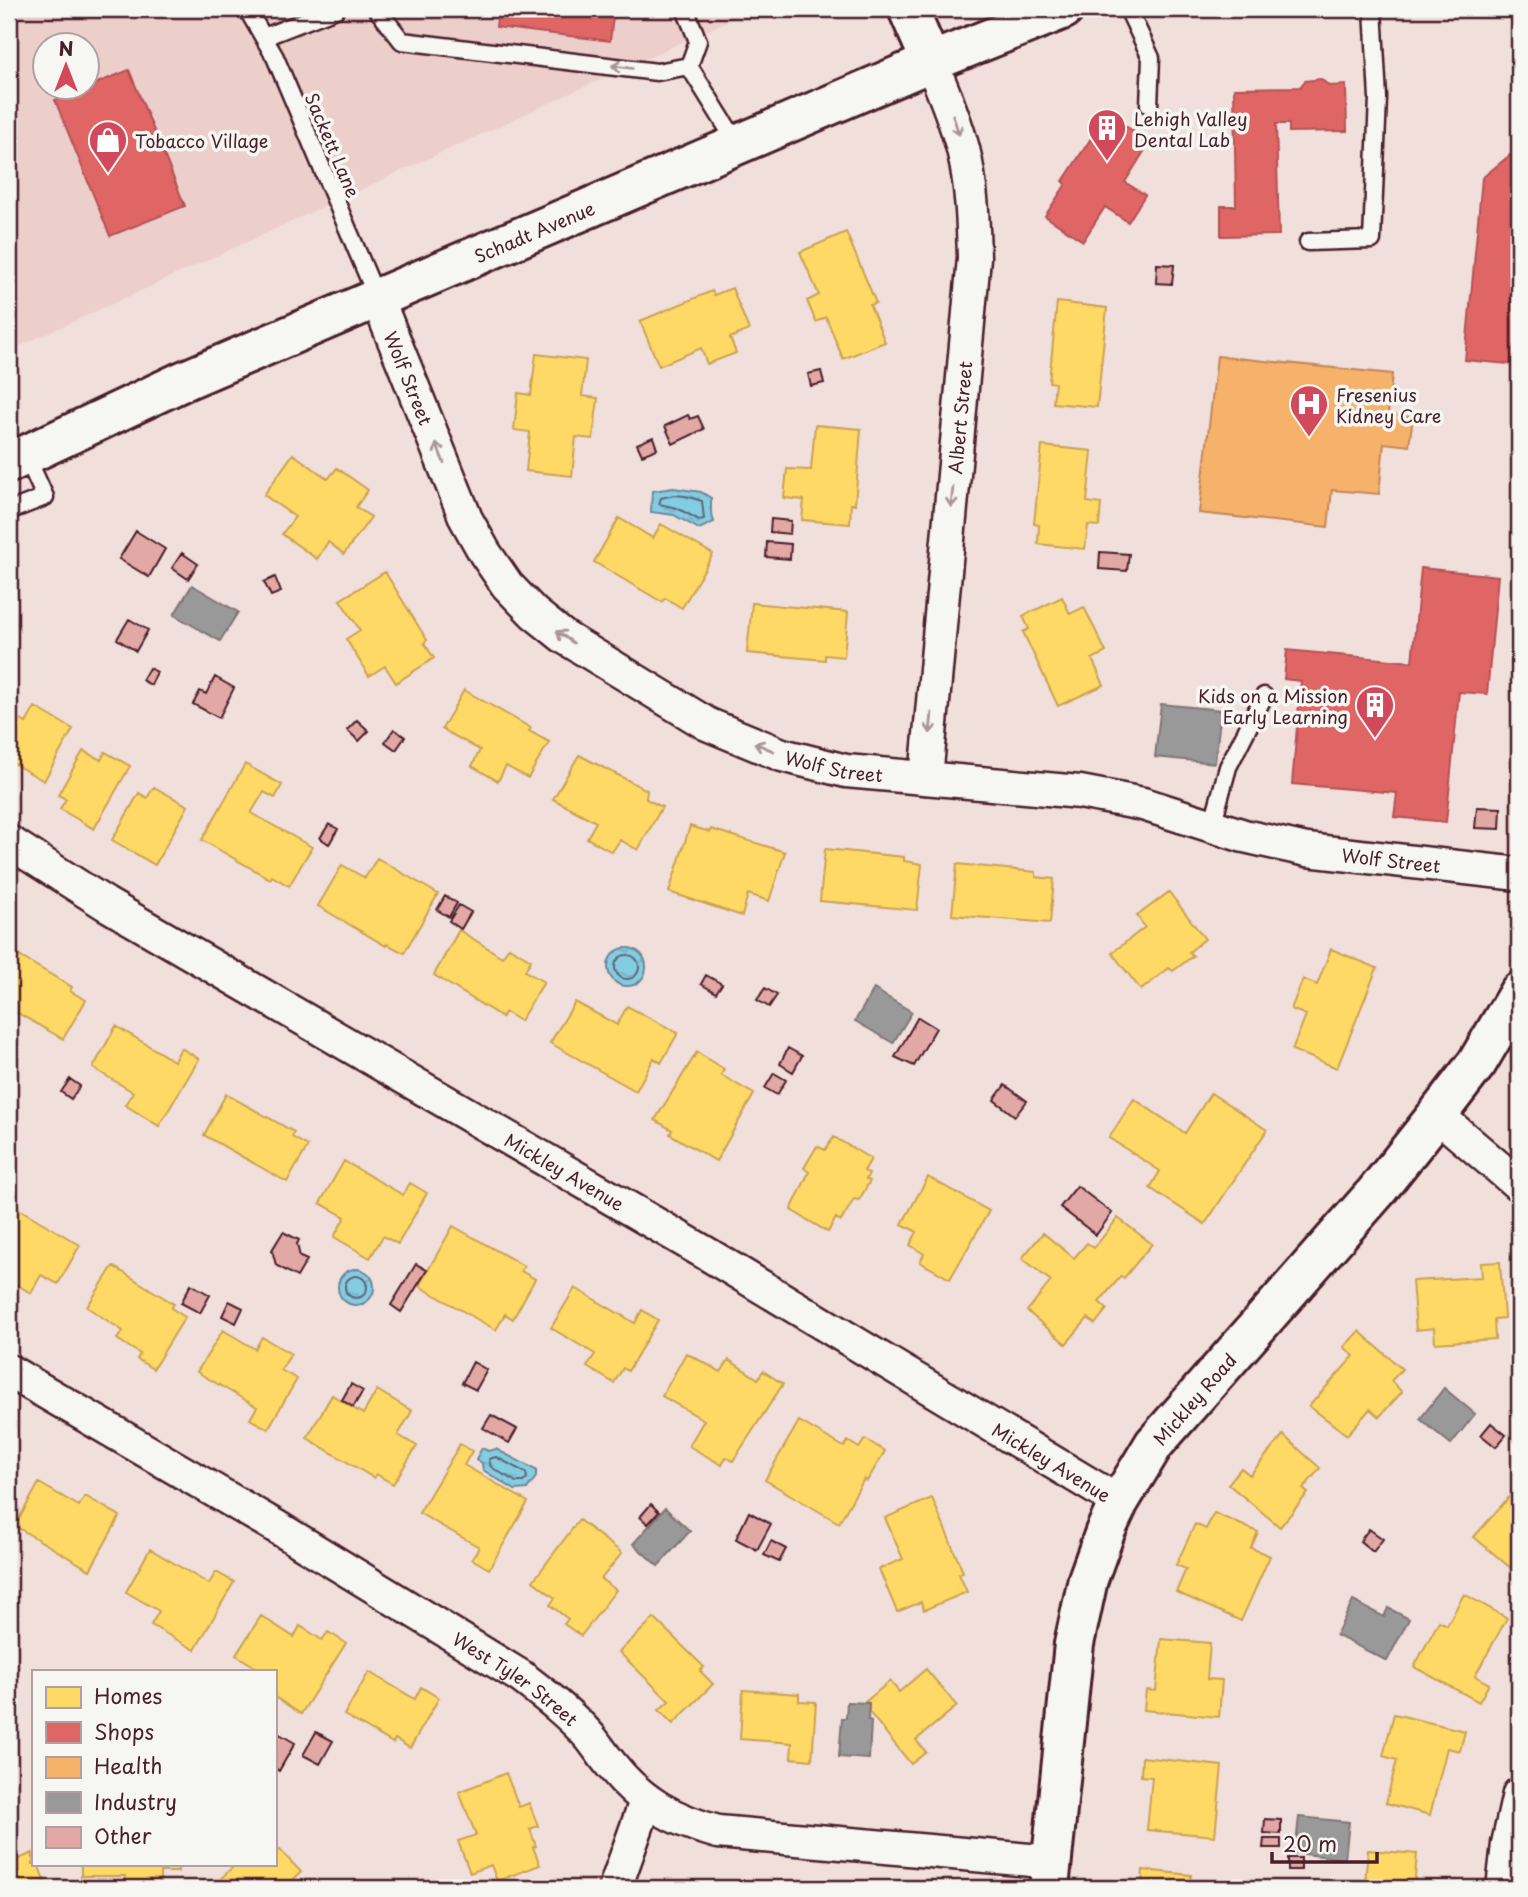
<svg xmlns="http://www.w3.org/2000/svg" width="1528" height="1897" font-family="'Playpen Sans',sans-serif">
  <style>
    .built { fill: #eccecb; fill-rule: evenodd }
    .water { fill: url(#water-ripples); stroke: #6c8799; stroke-width: 2 }
    .homes { fill: #ffd966; stroke: #c9a154; stroke-width: 2 }
    .shops { fill: #e06666; stroke: #b35154; stroke-width: 2 }
    .health { fill: #f6b26b; stroke: #c28658; stroke-width: 2 }
    .industry { fill: #999; stroke: #817478; stroke-width: 2 }
    .lines { fill: none; stroke-linecap: round; stroke-linejoin: round }
    .shore { stroke: #616575; stroke-width: 2 }
    .building { fill: #e2a8a5; stroke: #4a1f2b; stroke-width: 2 }
    .lane-casing { stroke: #4a1f2b; stroke-width: 21 }
    .street-casing { stroke: #4a1f2b; stroke-width: 37 }
    .secondary-casing { stroke: #4a1f2b; stroke-width: 44 }
    .lane { stroke: #f6f6f2; stroke-width: 16 }
    .street { stroke: #f6f6f2; stroke-width: 32 }
    .secondary { stroke: #f6f6f2; stroke-width: 38 }
    .oneway { stroke: #a99598 }
    .labels { text-anchor: middle; dominant-baseline: central; stroke-width: 7; stroke-linejoin: round; paint-order: stroke }
    .poi-label { font-size: 18px; fill: #4a1f2b; stroke: #f6f6f2; text-anchor: start }
    .street-label { font-size: 18px; fill: #4a1f2b; stroke: #f6f6f2 }
  </style>
  <defs>
    <pattern id="water-ripples" width="26" height="14" patternUnits="userSpaceOnUse" patternTransform="scale(1.75)"><rect width="26" height="14" fill="#83cde3"/><path d="M2 4q2-2 4 0t4 0M15 11q2-2 4 0t4 0" fill="none" stroke="#73b0c3"/></pattern>
  </defs>
  <rect width="100%" height="100%" fill="#f0dfdb"/>
  <filter id="ink" filterUnits="userSpaceOnUse"><feTurbulence type="fractalNoise" baseFrequency=".0143" numOctaves="2"/><feDisplacementMap in="SourceGraphic" scale="14" xChannelSelector="R" yChannelSelector="G"/><feConvolveMatrix kernelMatrix="1 2 1 2 8 2 1 2 1" color-interpolation-filters="sRGB"/></filter>
  <g filter="url(#ink)">
    <path class="built" d="M9 9H754L9 351ZM46 46H88V88H46Z"/>
    <path class="water" d="M673 488 701 492 711 498V512L714 522 699 529 674 515 651 512 652 491Z
      M608 967a19 19 0 1 1 38 0a19 19 0 1 1-38 0Z
      M338 1287a18 18 0 1 1 36 0a18 18 0 1 1-36 0Z
      M482 1448 488 1451 496 1449 536 1470V1477L527 1489 515 1490 483 1470 482 1463 476 1459Z"/>
    <path class="homes" d="M846 232 876 303 870 305 885 342 843 359 826 317 816 322 807 301 819 295 800 252Z
      M732 288 749 330 730 338 736 353 707 364 701 348 659 366 640 321 712 291 714 295Z
      M1057 302 1107 308 1097 407 1053 403 1055 383 1049 382Z
      M536 354 586 360 582 396 598 398 593 439 576 437 572 476 526 471 530 432 514 430 518 393 531 395Z
      M815 425 861 429 855 504H851L850 524 802 520 804 500 784 498 787 469 811 470Z
      M1042 446 1092 451 1087 502 1101 504 1099 526 1088 525 1085 549 1038 544 1039 525 1034 524Z
      M293 454 328 479 337 468 368 490 356 507 371 517 344 554 328 542 317 559 282 534 295 517 264 495Z
      M619 518 653 538 661 524 713 554 682 608 665 598 662 602 594 562Z
      M385 572 427 640 424 643 434 658 396 683 385 666 369 676 346 639 360 630 340 600Z
      M1062 597 1070 614 1084 607 1106 652 1092 659 1104 685 1058 706 1023 632 1029 629 1023 616Z
      M752 603 848 612 844 657 825 655V660L747 653Z
      M464 690 531 728 529 731 549 742 528 778 506 766 498 781 472 766 480 750 442 729Z
      M35 707 73 729 44 781 9 761V730L16 717 26 723Z
      M83 751 101 760 105 752 130 766 94 829 60 809 66 799 58 795Z
      M579 755 647 790 646 799 662 807 638 850 620 840 612 852 587 838 596 822 553 799Z
      M245 764 282 785 275 798 264 792 251 813 312 847 289 886 272 876 270 879 202 840Z
      M154 787 188 806 155 865 112 840 139 793 147 798Z
      M690 826 710 832 711 829 785 852 769 901 748 894 742 916 669 892Z
      M825 849 904 857V861L922 864 917 910 820 901Z
      M377 858 438 894 404 953 387 944 386 946 318 906 342 865 365 878Z
      M957 864 1036 872V877L1054 879 1050 923 952 915Z
      M1169 892 1205 939 1189 952 1193 956 1173 971 1169 968 1141 990 1112 953 1145 927 1137 916Z
      M459 930 502 957 509 947 531 960 525 971 544 982 520 1021 505 1012 502 1017 434 975Z
      M1331 949 1377 968 1337 1068 1292 1050 1306 1015 1291 1009 1303 979 1317 985Z
      M9 950 72 987 70 991 86 1000 63 1039 9 1008Z
      M575 1002 617 1025 627 1006 678 1033 661 1063 654 1058 636 1091 550 1043Z
      M116 1026 174 1061 181 1048 199 1059 159 1126 125 1105 133 1092 93 1068Z
      M697 1052 724 1069 721 1075 754 1094 716 1161 670 1134 672 1130 655 1120Z
      M1211 1093 1267 1130 1205 1224 1150 1188 1160 1171 1109 1138 1134 1099 1185 1133Z
      M226 1094 294 1132 292 1137 308 1146 287 1182 204 1135Z
      M834 1137 871 1159 864 1171 869 1174 866 1179 870 1181 859 1200 854 1199 841 1221 836 1218 828 1232 791 1210 809 1172 804 1168 817 1146 825 1150Z
      M344 1161 403 1195 410 1183 427 1193 398 1244 383 1236 370 1258 334 1237 345 1217 320 1203Z
      M928 1177 989 1211 950 1279 920 1262 924 1254 910 1245 917 1232 902 1224Z
      M9 1203 80 1245 58 1284 41 1275 31 1293 9 1280Z
      M1118 1218 1152 1244 1124 1278 1121 1276 1099 1302 1107 1309 1095 1324 1088 1318 1066 1344 1027 1311 1051 1281 1022 1258 1043 1233 1074 1258 1087 1243 1094 1248Z
      M453 1226 524 1266 521 1271 535 1279 513 1319 505 1314 496 1330 419 1286Z
      M1500 1262 1504 1318 1494 1319 1495 1339 1435 1343 1434 1328 1416 1330 1412 1281 1482 1277 1481 1263Z
      M113 1266 174 1304 171 1308 185 1317 153 1369 137 1359 140 1354 117 1339 123 1331 87 1307Z
      M575 1288 635 1323 642 1310 658 1320 628 1371 623 1368 614 1383 587 1367 595 1354 551 1328Z
      M223 1330 255 1349 262 1337 291 1354 281 1370 297 1379 268 1429 250 1419 257 1407 197 1372Z
      M1359 1331 1402 1369 1391 1381 1402 1392 1379 1417 1370 1409 1347 1435 1309 1406 1354 1356 1344 1347Z
      M686 1353 721 1372 729 1360 758 1379 763 1371 783 1384 733 1461 726 1457 722 1465 689 1446 704 1420 662 1396Z
      M377 1390 412 1411 398 1435 417 1446 393 1484 376 1474 374 1478 307 1438 332 1395 363 1414Z
      M799 1421 844 1447 848 1441 859 1448 865 1439 885 1451 867 1481 864 1479 839 1523 765 1480Z
      M1283 1435 1320 1468 1303 1489 1308 1493 1280 1527 1228 1484 1241 1468 1250 1475Z
      M460 1444 472 1451 464 1465 528 1502 489 1569 472 1559 479 1547 419 1513Z
      M39 1483 79 1506 85 1496 120 1516 90 1570 15 1526Z
      M1509 1497 1519 1500V1575L1474 1537Z
      M932 1498 963 1572 959 1574 967 1592 924 1610 921 1602 897 1612 879 1569 903 1559 885 1518Z
      M1214 1513 1258 1532 1251 1548 1270 1556 1241 1621 1176 1592 1186 1569 1176 1565 1195 1524 1206 1529Z
      M579 1520 622 1553 601 1579 616 1590 581 1636 564 1624 568 1619 550 1605 555 1598 533 1581Z
      M150 1549 209 1584 216 1572 234 1582 195 1650 151 1625 159 1611 126 1592Z
      M1464 1594 1507 1618 1475 1676 1489 1684 1479 1702 1414 1667 1439 1621 1447 1625Z
      M261 1616 294 1637 300 1626 322 1640 328 1632 346 1643 301 1714 275 1697V1671H262L236 1655Z
      M654 1618 704 1667 700 1671 713 1684 673 1724 659 1710 669 1701 619 1652Z
      M1161 1639 1210 1643 1207 1679 1222 1680 1219 1717 1144 1710 1146 1690 1156 1691Z
      M926 1669 957 1706 916 1740 926 1752 911 1764 869 1712V1703H864L890 1681 899 1692Z
      M369 1672 415 1699 421 1687 439 1698 410 1748 395 1739 393 1743 344 1715Z
      M743 1690 799 1694V1701L816 1702 812 1760 791 1758 792 1743 740 1739Z
      M1394 1714 1465 1731 1460 1751 1447 1748 1430 1815 1386 1803 1397 1760 1383 1756Z
      M1142 1757 1222 1766 1215 1836 1147 1830 1152 1777 1141 1776Z
      M506 1773 519 1807 529 1803 538 1826 530 1829 536 1846 533 1847 540 1865 497 1881 491 1865 470 1873 458 1841 476 1835 459 1792Z
      M278 1848 301 1872 285 1888H211L236 1864H252L257 1869 263 1864H275V1852Z
      M1368 1850 1417 1854 1414 1888H1348L1349 1882 1365 1883Z
      M33 1853V1864H38L47 1888H9V1863Z
      M81 1864H178V1872H160V1888H125V1876H81Z
      M1143 1870 1191 1875 1190 1888H1142Z"/>
    <path class="shops" d="M498 9H614L610 41 496 27Z
      M129 70 185 206 110 236 55 100Z
      M1321 79 1329 86 1346 85 1347 131 1289 132V124H1276L1279 235 1221 236V206H1236L1234 88 1300 87 1305 81Z
      M1107 114 1150 142 1125 182 1145 195 1128 222 1105 207 1083 241 1045 216 1066 184 1063 181Z
      M1510 155 1519 166V365L1465 360 1482 178Z
      M1421 568 1498 576 1487 694 1459 692 1446 822 1394 817 1397 793 1292 784 1301 681 1284 679 1287 650 1412 662Z"/>
    <path class="health" d="M1217 356 1392 374 1388 415 1413 417 1409 446 1384 443 1379 494 1332 490 1328 527 1199 513Z"/>
    <path class="industry" d="M192 585 238 612 220 641 174 615Z
      M1161 704 1221 710 1215 763 1155 757Z
      M874 989 912 1012 893 1043 855 1021Z
      M1444 1388 1475 1414 1451 1444 1420 1419Z
      M665 1508 690 1531 658 1566 633 1544Z
      M1353 1601 1384 1617 1388 1608 1409 1619 1387 1661 1336 1635Z
      M847 1702 869 1703 868 1720 871 1721 869 1759 839 1757 842 1718H846Z
      M1299 1817 1349 1822 1345 1859 1295 1853Z"/>
    <g class="lines">
      <path class="shore" d="M674 495 685 496 702 501 704 519 699 520 677 508 659 504 661 498Z
        M615 967a12 12 0 1 1 24 0a12 12 0 1 1-24 0Z
        M345 1287a11 11 0 1 1 22 0a11 11 0 1 1-22 0Z
        M496 1457 526 1473 527 1478 523 1482H516L491 1467 489 1459Z"/>
    </g>
    <path class="building" d="M1157 264 1174 265 1172 284 1156 283Z
      M821 371 824 383 811 386 808 374Z
      M688 415 690 419 698 416 704 429 673 444 665 426Z
      M653 437 657 449 642 455 637 444Z
      M771 519 791 521 790 534 770 532Z
      M136 531 165 549 149 577 119 559Z
      M767 542 791 544 790 559 766 557Z
      M1100 552 1129 554 1127 571 1099 569Z
      M182 553 198 564 188 579 172 568Z
      M275 577 281 592 271 596 264 582Z
      M129 619 148 630 136 651 117 639Z
      M149 668 157 672 151 685 142 680Z
      M215 677 234 688 219 718 193 704 200 691 206 694Z
      M357 720 369 731 359 741 347 730Z
      M394 729 405 737 396 750 385 742Z
      M1477 807 1501 808 1500 829 1475 828Z
      M329 824 338 829 329 844 320 838Z
      M445 896 457 903 449 917 437 910Z
      M459 905 471 912 461 929 449 921Z
      M706 975 722 984 716 993 701 984Z
      M765 988 777 995 769 1007 757 1000Z
      M918 1017 936 1028 914 1066 895 1057Z
      M788 1048 802 1056 793 1072 780 1064Z
      M774 1073 786 1080 777 1095 765 1088Z
      M70 1079 80 1086 71 1099 61 1092Z
      M1005 1085 1027 1101 1015 1116 994 1100Z
      M1077 1186 1112 1213 1096 1235 1060 1207Z
      M283 1232 299 1240 297 1244 300 1257 307 1260 297 1277 276 1265 272 1250Z
      M416 1264 427 1270 401 1312 391 1305Z
      M191 1284 210 1295 200 1313 181 1303Z
      M229 1301 243 1308 236 1323 222 1316Z
      M473 1362 487 1370 476 1390 462 1383Z
      M351 1384 363 1391 353 1407 342 1400Z
      M491 1415 517 1429 509 1443 483 1428Z
      M1491 1423 1506 1435 1496 1447 1481 1435Z
      M651 1504 659 1512 648 1524 640 1517Z
      M749 1512 771 1524 757 1550 736 1539Z
      M1369 1529 1383 1539 1373 1552 1360 1541Z
      M771 1541 786 1549 779 1562 764 1555Z
      M276 1732 295 1743 279 1771 275 1768Z
      M316 1732 333 1741 320 1764 303 1755Z
      M1265 1819 1281 1820V1834L1264 1833Z
      M1264 1839H1281V1848H1263Z
      M1288 1858H1301V1870H1288Z"/>
    <g class="lines">
      <g class="lane-casing">
        <path id="lane" d="M247 9 275 57 377 298
          M377 9 402 41 657 72 689 66
          M685 9 698 41 689 66 738 145
          M1128 9 1151 58 1149 105
          M264 37 336 9
          M1308 242 1372 240 1378 98 1373 9
          M9 511 45 497 26 455
          M1212 826 1228 767 1264 696"/>
      </g>
      <g class="street-casing">
        <g id="street">
          <path id="s1" d="M377 298 466 519 485 553 507 585 534 613 564 637 707 724 782 755 846 771 1080 792 1143 804 1244 836 1307 850 1519 874"/>
          <path id="s2" d="M926 778 974 258C973 222 972 185 963 149 955 119 943 90 931 62"/>
          <path id="s3" d="M9 842 106 904 709 1255 1119 1502"/>
          <path d="M1437 1115 1519 1185"/>
          <path id="s4" d="M9 1371 275 1526 520 1676C545 1695 569 1713 590 1737 598 1747 605 1758 613 1767 642 1803 674 1820 718 1832L1052 1862"/>
          <path d="M615 1888 646 1801"/>
          <path d="M1503 1888 1508 1844 1519 1794"/>
        </g>
      </g>
      <g class="secondary-casing">
        <g id="secondary">
          <path d="M908 9 931 62"/>
          <path id="s5" d="M9 463 183 381 931 62 1064 9"/>
          <path id="s6" d="M1049 1888 1074 1644 1088 1579 1105 1532 1119 1502 1154 1444 1376 1192 1437 1115 1477 1063 1519 992"/>
        </g>
      </g>
      <use href="#lane" class="lane"/>
      <use href="#street" class="street"/>
      <use href="#secondary" class="secondary"/>
    </g>
    <defs><path id="oneway-shaft" d="M-6 0H5M1.5-3L5.5 0L1.5 3" fill="none" stroke-width="1.6" stroke-linecap="round" stroke-linejoin="round" transform="scale(1.75)"/></defs>
    <g class="oneway">
      <use href="#oneway-shaft" transform="translate(622 67) rotate(-173)"/>
      <use href="#oneway-shaft" transform="translate(956 125) rotate(72)"/>
      <use href="#oneway-shaft" transform="translate(440 453) rotate(-112)"/>
      <use href="#oneway-shaft" transform="translate(952 497) rotate(95)"/>
      <use href="#oneway-shaft" transform="translate(565 637) rotate(-145)"/>
      <use href="#oneway-shaft" transform="translate(931 723) rotate(95)"/>
      <use href="#oneway-shaft" transform="translate(764 747) rotate(-157)"/>
    </g>
  </g>
  <defs>
    <g id="building-pin" transform="scale(2.0125)"><path d="M0 17L-7.5 6A9.5 9.5 0 1 1 7.5 6Z" fill="#d1495b" stroke="#f6f6f2"/><path d="M-4-6H4V6H1V3H-1V6H-4ZM-2.5-4.3h1.7v1.8h-1.7ZM.8-4.3h1.7v1.8H.8ZM-2.5-1h1.7V.8h-1.7ZM.8-1h1.7V.8H.8Z" fill="#fff"/></g>
    <g id="shop-pin" transform="scale(2.0125)"><path d="M0 17L-7.5 6A9.5 9.5 0 1 1 7.5 6Z" fill="#d1495b" stroke="#f6f6f2"/><path d="M-5-2.5h2.3a2.7 3.5 0 0 1 5.4 0H5L5.5 6h-11ZM-1.5-2.5h3a1.5 2.3 0 0 0-3 0Z" fill="#fff"/></g>
    <g id="hospital-pin" transform="scale(2.0125)"><path d="M0 17L-7.5 6A9.5 9.5 0 1 1 7.5 6Z" fill="#d1495b" stroke="#f6f6f2"/><path d="M-5-5h3v3.5h4V-5h3V5h-3V1.5h-4V5h-3Z" fill="#fff"/></g>
  </defs>
  <g fill-rule="evenodd">
    <use href="#building-pin" x="1107" y="128"/>
    <use href="#shop-pin" x="108" y="140"/>
    <use href="#hospital-pin" x="1309" y="404"/>
    <use href="#building-pin" x="1375" y="705"/>
  </g>
  <g class="labels">
    <g class="poi-label">
      <text x="1134" y="118">Lehigh Valley<tspan x="1134" dy="21">Dental Lab</tspan></text>
      <text x="135" y="140">Tobacco Village</text>
      <text x="1336" y="394">Fresenius<tspan x="1336" dy="21">Kidney Care</tspan></text>
      <text x="1348" y="695" text-anchor="end">Kids on a Mission<tspan x="1348" dy="21">Early Learning</tspan></text>
    </g>
    <g class="street-label">
      <text transform="translate(333 145) rotate(67)">Sackett Lane</text>
      <text stroke="none"><textPath href="#s5" startOffset="574">Schadt Avenue</textPath></text>
      <text stroke="none"><textPath href="#s1" startOffset="86">Wolf Street</textPath></text>
      <text stroke="none"><textPath href="#s2" startOffset="362">Albert Street</textPath></text>
      <text stroke="none"><textPath href="#s1" startOffset="695">Wolf Street</textPath></text>
      <text stroke="none"><textPath href="#s1" startOffset="1262">Wolf Street</textPath></text>
      <text stroke="none"><textPath href="#s3" startOffset="646">Mickley Avenue</textPath></text>
      <text stroke="none"><textPath href="#s6" startOffset="523">Mickley Road</textPath></text>
      <text stroke="none"><textPath href="#s3" startOffset="1213">Mickley Avenue</textPath></text>
      <text stroke="none"><textPath href="#s4" startOffset="593">West Tyler Street</textPath></text>
    </g>
  </g>
  <rect width="1528" height="1897" fill="none" stroke="#f6f6f2" stroke-width="35"/>
  <rect x="18" y="18" width="1493" height="1862" fill="none" stroke="#4a1f2b" stroke-width="2.5" filter="url(#ink)"/>
  <rect x="32" y="1670" width="245" height="196" fill="#f6f6f2" stroke="#b1a0a2" stroke-width="2"/>
  <rect x="46" y="1687" width="35" height="21" fill="#ffd966" stroke="#b1a0a2" stroke-width="2"/>
  <text x="94" y="1704" font-size="21" fill="#4a1f2b">Homes</text>
  <rect x="46" y="1722" width="35" height="21" fill="#e06666" stroke="#b1a0a2" stroke-width="2"/>
  <text x="94" y="1740" font-size="21" fill="#4a1f2b">Shops</text>
  <rect x="46" y="1757" width="35" height="21" fill="#f6b26b" stroke="#b1a0a2" stroke-width="2"/>
  <text x="94" y="1774" font-size="21" fill="#4a1f2b">Health</text>
  <rect x="46" y="1792" width="35" height="21" fill="#999999" stroke="#b1a0a2" stroke-width="2"/>
  <text x="94" y="1810" font-size="21" fill="#4a1f2b">Industry</text>
  <rect x="46" y="1827" width="35" height="21" fill="#e2a8a5" stroke="#b1a0a2" stroke-width="2"/>
  <text x="94" y="1844" font-size="21" fill="#4a1f2b">Other</text>
  <g transform="translate(66 66)"><circle r="33" fill="#f6f6f2" stroke="#b1a0a2" stroke-width="2"/>
  <path d="M0-5L12 26L0 18L-12 26Z" fill="#d1495b"/>
  <text y="-10" font-size="19" font-weight="bold" text-anchor="middle" fill="#4a1f2b">N</text>
  </g>
  <path d="M1272 1852v10h105v-10" fill="none" stroke="#4a1f2b" stroke-width="3.5"/>
  <text x="1283" y="1852" font-size="21" fill="#4a1f2b" stroke="#f6f6f2" stroke-width="5" paint-order="stroke">20 m</text>
</svg>
